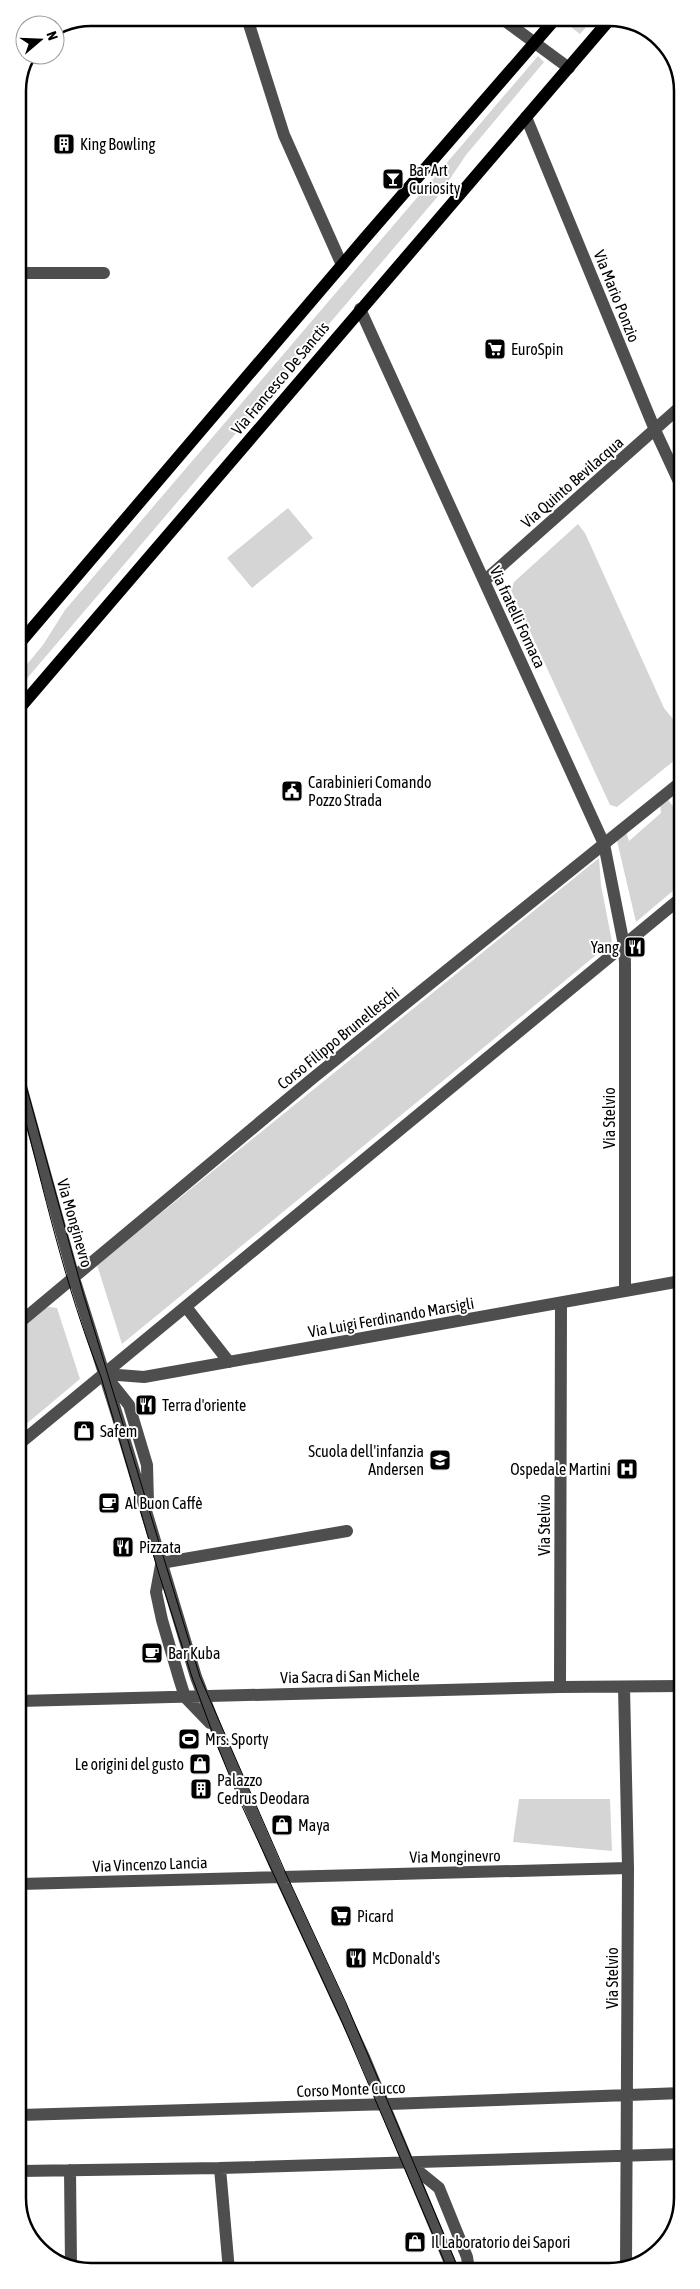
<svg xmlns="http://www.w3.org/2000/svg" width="700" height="2289" font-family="'Asap Condensed',sans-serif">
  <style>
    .green { fill: #d5d5d5 }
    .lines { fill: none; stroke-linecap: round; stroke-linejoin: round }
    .minor { stroke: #4e4e4e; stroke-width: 12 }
    .major { stroke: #000; stroke-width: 12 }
    .tram { stroke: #000; stroke-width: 1 }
    .labels { text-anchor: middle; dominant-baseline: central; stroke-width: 4; stroke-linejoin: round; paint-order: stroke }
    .poi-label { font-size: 16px; fill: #000; stroke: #fff; text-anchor: start }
    .street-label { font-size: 16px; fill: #000; stroke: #fff }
    .rim { fill: none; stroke: #000; stroke-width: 2.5 }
  </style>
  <rect width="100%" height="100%" fill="#fff"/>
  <path class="green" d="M572 18H594L580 34 567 24Z
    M538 56 544 62 466 155 439 195 18 689V675L43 645 65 610Z
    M288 508 313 538 252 588 227 558Z
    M578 524 585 533 664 708 681 729V755L617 807 610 805 511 590 514 582Z
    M667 798 681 817V884L636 922 617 841 626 832 629 841 661 813 660 804Z
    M599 858 601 885 612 942 122 1344 97 1265Z
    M49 1307 57 1308 80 1379 19 1430V1328L40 1310Z
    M519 1799H610L612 1851 513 1842Z"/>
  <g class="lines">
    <path class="minor" d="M247 18 284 135 342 265
      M501 18 569 68
      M526 117 655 430 681 486
      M18 273H104
      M360 309 604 844 624 945 625 963V1291
      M484 581 680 407
      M19 1079 74 1278 118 1418 196 1677 217 1731 275 1865 364 2057 453 2270
      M186 1307 229 1362
      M19 1323 313 1078 681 782
      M105 1374 144 1377 681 1281
      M109 1380 129 1405 147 1465 148 1503
      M19 1444 681 898
      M161 1563 347 1531
      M161 1565 156 1592 162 1620 179 1678 185 1697 210 1723
      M560 1687 561 1304
      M624 1687 628 1868 626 2269
      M19 1701 560 1687 682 1686
      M20 1884 628 1868
      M20 2115 390 2104 682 2093
      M412 2166 439 2188 467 2257 469 2270
      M220 2168 229 2271
      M70 2170 71 2265
      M20 2171 220 2168 682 2154"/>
    <path class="major" d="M18 645 365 238 556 18
      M18 710 611 18"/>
    <path class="tram" d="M19 1060 83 1293 200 1677 287 1876 346 2003 459 2270
      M19 1096C44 1190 65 1287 101 1377L159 1574 192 1677 217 1745 242 1806 342 2022 448 2270"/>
  </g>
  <defs>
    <g id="building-square" transform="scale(1.125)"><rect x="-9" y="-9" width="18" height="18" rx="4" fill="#000" stroke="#fff"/><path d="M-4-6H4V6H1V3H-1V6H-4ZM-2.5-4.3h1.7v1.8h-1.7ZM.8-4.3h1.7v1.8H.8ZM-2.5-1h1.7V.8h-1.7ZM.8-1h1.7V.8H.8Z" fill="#fff"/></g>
    <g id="bar-square" transform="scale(1.125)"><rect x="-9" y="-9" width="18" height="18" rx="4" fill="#000" stroke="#fff"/><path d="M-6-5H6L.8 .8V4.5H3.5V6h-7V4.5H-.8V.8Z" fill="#fff"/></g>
    <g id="supermarket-square" transform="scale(1.125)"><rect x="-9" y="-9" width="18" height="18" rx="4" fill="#000" stroke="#fff"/><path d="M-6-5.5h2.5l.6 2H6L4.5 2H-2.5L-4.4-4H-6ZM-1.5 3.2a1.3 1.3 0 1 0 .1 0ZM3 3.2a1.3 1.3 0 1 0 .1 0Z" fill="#fff"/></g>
    <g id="civic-square" transform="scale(1.125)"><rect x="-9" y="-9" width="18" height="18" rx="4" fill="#000" stroke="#fff"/><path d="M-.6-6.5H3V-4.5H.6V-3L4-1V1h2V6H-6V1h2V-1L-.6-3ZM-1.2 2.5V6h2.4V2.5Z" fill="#fff"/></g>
    <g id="restaurant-square" transform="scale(1.125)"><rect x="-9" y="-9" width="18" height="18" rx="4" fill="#000" stroke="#fff"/><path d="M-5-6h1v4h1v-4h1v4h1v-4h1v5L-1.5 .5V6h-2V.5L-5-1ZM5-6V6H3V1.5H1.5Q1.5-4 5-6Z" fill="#fff"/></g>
    <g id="shop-square" transform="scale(1.125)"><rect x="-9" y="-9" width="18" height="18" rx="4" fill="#000" stroke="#fff"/><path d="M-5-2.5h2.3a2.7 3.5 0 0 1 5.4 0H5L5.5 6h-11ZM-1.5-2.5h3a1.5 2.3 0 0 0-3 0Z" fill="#fff"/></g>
    <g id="school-square" transform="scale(1.125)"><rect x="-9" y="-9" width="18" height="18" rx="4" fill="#000" stroke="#fff"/><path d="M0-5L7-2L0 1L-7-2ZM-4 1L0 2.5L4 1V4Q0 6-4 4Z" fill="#fff"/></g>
    <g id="hospital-square" transform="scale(1.125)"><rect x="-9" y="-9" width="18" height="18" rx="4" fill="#000" stroke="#fff"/><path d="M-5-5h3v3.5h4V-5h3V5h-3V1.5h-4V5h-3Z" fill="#fff"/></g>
    <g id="cafe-square" transform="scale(1.125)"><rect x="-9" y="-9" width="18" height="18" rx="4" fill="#000" stroke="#fff"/><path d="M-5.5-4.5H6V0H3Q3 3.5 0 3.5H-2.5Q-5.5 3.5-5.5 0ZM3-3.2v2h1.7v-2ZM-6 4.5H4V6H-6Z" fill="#fff"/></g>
    <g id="stadium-square" transform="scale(1.125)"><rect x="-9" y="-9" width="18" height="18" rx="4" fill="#000" stroke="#fff"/><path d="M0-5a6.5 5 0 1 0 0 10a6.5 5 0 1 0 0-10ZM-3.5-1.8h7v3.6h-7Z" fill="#fff"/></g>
  </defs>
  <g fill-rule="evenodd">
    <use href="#building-square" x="64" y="144"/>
    <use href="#bar-square" x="393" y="179"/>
    <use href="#supermarket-square" x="495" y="349"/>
    <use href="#civic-square" x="292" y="791"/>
    <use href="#restaurant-square" x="635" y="947"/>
    <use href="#restaurant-square" x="146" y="1405"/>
    <use href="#shop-square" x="84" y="1431"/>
    <use href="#school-square" x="440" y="1460"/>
    <use href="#hospital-square" x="627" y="1469"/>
    <use href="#cafe-square" x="109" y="1503"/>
    <use href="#restaurant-square" x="123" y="1547"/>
    <use href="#cafe-square" x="152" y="1653"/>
    <use href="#stadium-square" x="189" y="1739"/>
    <use href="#shop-square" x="200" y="1764"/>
    <use href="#building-square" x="201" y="1789"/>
    <use href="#shop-square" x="282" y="1825"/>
    <use href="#supermarket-square" x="341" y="1916"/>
    <use href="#restaurant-square" x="356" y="1958"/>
    <use href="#shop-square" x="415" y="2242"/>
  </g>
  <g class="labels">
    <g class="poi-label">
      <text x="80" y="144">King Bowling</text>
      <text x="409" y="170">Bar Art<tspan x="409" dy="18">Curiosity</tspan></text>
      <text x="511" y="349">EuroSpin</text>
      <text x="308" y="782">Carabinieri Comando<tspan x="308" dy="18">Pozzo Strada</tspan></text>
      <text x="619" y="947" text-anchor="end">Yang</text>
      <text x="162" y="1405">Terra d'oriente</text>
      <text x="100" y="1431">Safem</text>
      <text x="424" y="1451" text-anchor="end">Scuola dell'infanzia<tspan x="424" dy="18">Andersen</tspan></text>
      <text x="611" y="1469" text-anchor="end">Ospedale Martini</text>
      <text x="125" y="1503">Al Buon Caffè</text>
      <text x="139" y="1547">Pizzata</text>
      <text x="168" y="1653">Bar Kuba</text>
      <text x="205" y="1739">Mrs. Sporty</text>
      <text x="184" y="1764" text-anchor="end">Le origini del gusto</text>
      <text x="217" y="1780">Palazzo<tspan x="217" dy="18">Cedrus Deodara</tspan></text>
      <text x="298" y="1825">Maya</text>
      <text x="357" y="1916">Picard</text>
      <text x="372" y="1958">McDonald's</text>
      <text x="431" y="2242">Il Laboratorio dei Sapori</text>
    </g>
    <g class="street-label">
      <text transform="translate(617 296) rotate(68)">Via Mario Ponzio</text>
      <text transform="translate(280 378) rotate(-50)">Via Francesco De Sanctis</text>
      <text transform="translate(572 482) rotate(-41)">Via Quinto Bevilacqua</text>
      <text transform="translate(518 617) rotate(65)">Via fratelli Fornaca</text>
      <text transform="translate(338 1038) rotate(-39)">Corso Filippo Brunelleschi</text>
      <text transform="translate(609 1118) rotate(-90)">Via Stelvio</text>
      <text transform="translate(75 1223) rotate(74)">Via Monginevro</text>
      <text transform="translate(391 1317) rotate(-10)">Via Luigi Ferdinando Marsigli</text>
      <text transform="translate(544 1525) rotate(-90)">Via Stelvio</text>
      <text transform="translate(350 1676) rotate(-1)">Via Sacra di San Michele</text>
      <text transform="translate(455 1856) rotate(-1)">Via Monginevro</text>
      <text transform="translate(150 1864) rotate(-2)">Via Vincenzo Lancia</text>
      <text transform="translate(612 1978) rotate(-90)">Via Stelvio</text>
      <text transform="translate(351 2089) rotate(-2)">Corso Monte Cucco</text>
    </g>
  </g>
  <path d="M0 0H700V2289H0ZM91 26H609A65 65 0 0 1 674 91V2198A65 65 0 0 1 609 2263H91A65 65 0 0 1 26 2198V91A65 65 0 0 1 91 26Z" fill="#fff" fill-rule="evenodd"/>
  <path class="rim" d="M91 26H609A65 65 0 0 1 674 91V2198A65 65 0 0 1 609 2263H91A65 65 0 0 1 26 2198V91A65 65 0 0 1 91 26Z"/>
  <g transform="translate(40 40) rotate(71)"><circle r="24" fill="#ffffff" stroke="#999999"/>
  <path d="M0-4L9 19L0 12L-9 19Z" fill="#000000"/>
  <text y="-8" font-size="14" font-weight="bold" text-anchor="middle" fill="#000000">N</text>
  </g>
</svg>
